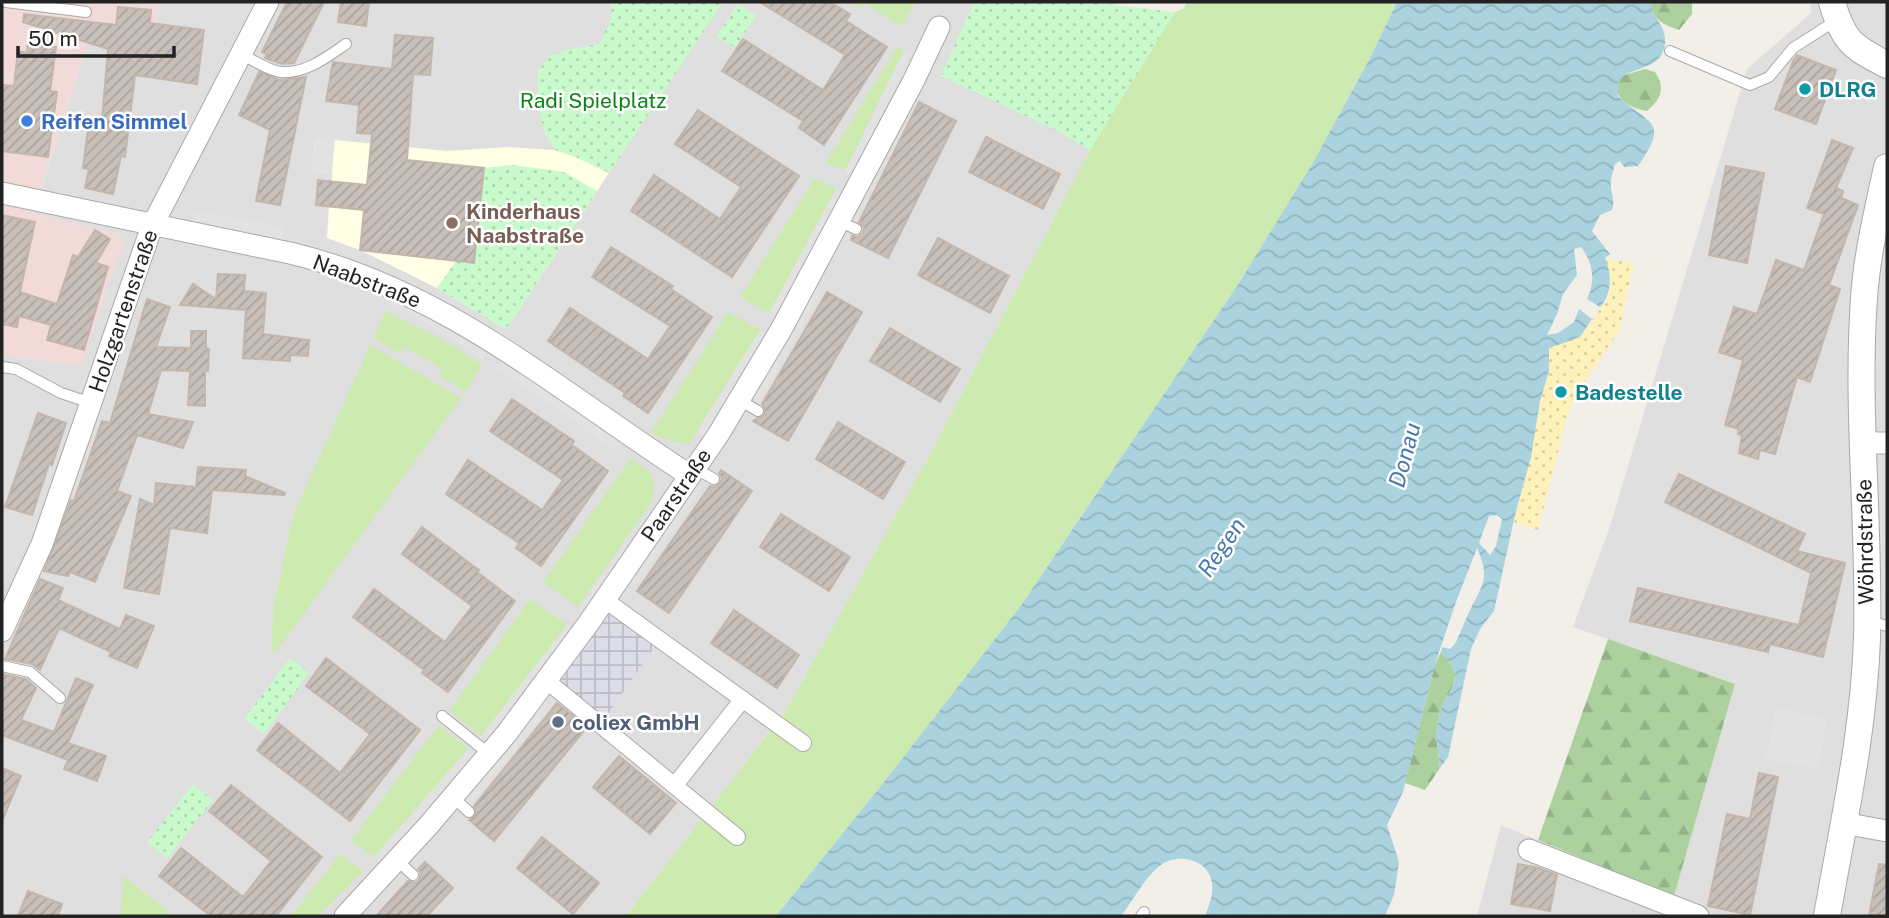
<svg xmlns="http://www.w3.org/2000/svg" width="1889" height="918" font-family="'Public Sans',sans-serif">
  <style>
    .residential { fill: #e0dfdf }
    .commercial { fill: #f2dad9 }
    .education { fill: #ffffe5 }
    .grass { fill: #cdebb0 }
    .forest { fill: url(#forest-firs) }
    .sand { fill: url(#sand-dots) }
    .park { fill: url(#park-dots) }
    .parking { fill: #e2e2e2 }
    .plaza { fill: url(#plaza-grid) }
    .water { fill: url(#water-waves); fill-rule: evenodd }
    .building { fill: url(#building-hatch); stroke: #c4b6ab; stroke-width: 2 }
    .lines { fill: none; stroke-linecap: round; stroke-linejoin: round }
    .service-casing { stroke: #a9a9a9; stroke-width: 12 }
    .pedestrian-casing { stroke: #a9a9a9; stroke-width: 18 }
    .minor-casing { stroke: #a9a9a9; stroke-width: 23 }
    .tertiary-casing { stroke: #a9a9a9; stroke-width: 28 }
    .service { stroke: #fff; stroke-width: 10 }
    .pedestrian { stroke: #fff; stroke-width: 16 }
    .minor { stroke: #fff; stroke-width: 21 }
    .tertiary { stroke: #fff; stroke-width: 26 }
    .culture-dot { fill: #0f9aa8; stroke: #fff; stroke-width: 2.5 }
    .shop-dot { fill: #3f7fe0; stroke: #fff; stroke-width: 2.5 }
    .education-dot { fill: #8d6e63; stroke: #fff; stroke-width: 2.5 }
    .service-dot { fill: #5c6f8a; stroke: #fff; stroke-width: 2.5 }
    .labels { text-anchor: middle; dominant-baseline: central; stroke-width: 5; stroke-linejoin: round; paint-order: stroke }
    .culture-label { font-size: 21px; font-weight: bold; fill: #0d838f; stroke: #fff; text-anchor: start }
    .park-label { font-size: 21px; fill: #0c8416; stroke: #fff }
    .shop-label { font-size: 21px; font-weight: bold; fill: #366cbe; stroke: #fff; text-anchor: start }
    .education-label { font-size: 21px; font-weight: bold; fill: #785e54; stroke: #fff; text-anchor: start }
    .street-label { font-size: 21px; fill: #222; stroke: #fff }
    .service-label { font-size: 21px; font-weight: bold; fill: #4e5e75; stroke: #fff; text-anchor: start }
    .water-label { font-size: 23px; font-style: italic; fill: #4a7aab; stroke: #fff }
  </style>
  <defs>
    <pattern id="forest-firs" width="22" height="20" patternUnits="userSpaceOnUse" patternTransform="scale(1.75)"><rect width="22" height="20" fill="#add19e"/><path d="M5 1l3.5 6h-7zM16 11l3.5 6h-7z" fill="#95b388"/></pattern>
    <pattern id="sand-dots" width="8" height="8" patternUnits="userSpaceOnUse" patternTransform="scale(1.75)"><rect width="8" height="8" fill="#fff1ba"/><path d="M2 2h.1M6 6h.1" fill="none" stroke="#dacea0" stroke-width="1.8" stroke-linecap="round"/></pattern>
    <pattern id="park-dots" width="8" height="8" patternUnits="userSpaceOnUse" patternTransform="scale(1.75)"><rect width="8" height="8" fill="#c8facc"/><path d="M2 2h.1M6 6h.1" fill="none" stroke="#acd6af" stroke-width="1.8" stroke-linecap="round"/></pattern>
    <pattern id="plaza-grid" width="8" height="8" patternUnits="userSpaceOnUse" patternTransform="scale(1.75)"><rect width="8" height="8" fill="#dddde8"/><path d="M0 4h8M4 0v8" fill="none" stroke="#bdbdc7"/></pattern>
    <pattern id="water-waves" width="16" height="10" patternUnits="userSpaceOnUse" patternTransform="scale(1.75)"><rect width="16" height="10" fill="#aad3df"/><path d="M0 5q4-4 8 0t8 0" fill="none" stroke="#92b5bf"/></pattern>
    <pattern id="building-hatch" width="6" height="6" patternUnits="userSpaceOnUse" patternTransform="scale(1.75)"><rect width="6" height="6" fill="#c7bfb8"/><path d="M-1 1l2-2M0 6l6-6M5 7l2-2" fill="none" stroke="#aba49e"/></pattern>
  </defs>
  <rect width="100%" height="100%" fill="#f2efe9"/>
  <path class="residential" d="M159 2H1117L1055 129 1090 150 927 460 785 712 626 916H2V355L81 365 122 236 33 214 94 22 157 25Z
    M1810 2H1887V916H1477L1501 825 1674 896 1735 684 1573 627 1610 526 1747 69 1811 13Z"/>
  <path class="commercial" d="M2 2H159L157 25 94 22 33 213 122 236V248L81 365 2 355Z"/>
  <path class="education" d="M315 138 447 151 508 147 555 150 576 157 609 173 506 329 437 288 360 250 327 238 329 206 337 207 332 181V173L313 171Z"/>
  <path class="grass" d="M848 2H916L901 26 864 3 861 9Z
    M1187 2H1397L1369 60 1311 166 1237 286 1022 604 884 782 776 916H626L785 712 927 460 1090 150 1175 12 1184 8Z
    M897 47 904 51 845 171 826 163Z
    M815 178 836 189 769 313 740 297Z
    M386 311 449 343 482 365 466 392 438 375 441 368 404 347 399 353 373 337Z
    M728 312 760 330 690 444C675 443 664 440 651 432Z
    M370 345 461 398 276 652 271 650 274 604 293 516Z
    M631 458C653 474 658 475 651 503L578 607 543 582Z
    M530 599 567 625 481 736 449 711Z
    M439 725 468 749 374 857 351 840Z
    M340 854 363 871 319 916H291Z
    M124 876 173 916H120Z"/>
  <path class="forest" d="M1651 2H1692V14L1679 30C1664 25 1651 19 1651 2Z
    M1645 69 1655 72C1666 88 1661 99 1647 111 1630 109 1607 95 1621 76Z
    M1608 639 1735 684 1674 896 1538 840Z
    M1441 652C1468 681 1449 685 1440 712 1434 730 1438 749 1440 768L1425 790 1405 783 1435 664Z"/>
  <path class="sand" d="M1605 258 1634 264 1619 331 1586 379 1568 413 1538 530 1514 522 1531 457 1540 401 1549 371V347L1580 337 1607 299 1611 284Z"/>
  <path class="park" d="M611 2H723L609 173 576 157 555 150 544 132 537 97 538 71 548 57 565 50 599 44 611 20Z
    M974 2H1088L1175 12 1090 150 1054 129 941 76Z
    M738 4 756 16 735 47 717 36Z
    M513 165 564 172 597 191 506 329 437 288 456 261 474 262 484 168Z
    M290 658 309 673 264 734 244 719Z
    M193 784 213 800 167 858 147 842Z"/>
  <path class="parking" d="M904 51 911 54 853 175 845 171Z
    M315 138 335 139 332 173 313 171Z
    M836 189 844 193 777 318 769 313Z
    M195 211 285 227 282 243 192 225Z
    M814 285 822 290 759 401 751 396Z
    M393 298 425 312 487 352 483 360 422 321 390 306Z
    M760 330 767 334 705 439 696 433Z
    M501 360 623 444 618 452 496 367Z
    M696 483 703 487 633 588 628 584Z
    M628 539 634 544 586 612 579 607Z
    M567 625 573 630 487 741 481 736Z
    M541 699 551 707 470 805 462 798Z
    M1775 708 1827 718 1818 769 1766 760Z
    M468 749 476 755 382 865 374 857Z"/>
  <path class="plaza" d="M605 600 660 639 601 724 547 681Z"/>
  <path class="water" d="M1397 2H1651C1651 15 1664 24 1665 38 1667 72 1630 65 1618 81V96C1648 125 1671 119 1638 166L1624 167 1620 161 1615 164C1613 172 1610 179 1611 187 1612 197 1615 200 1612 210L1600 215 1592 231 1610 254 1605 258C1612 274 1612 294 1600 307L1587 299C1596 281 1593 262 1581 247L1574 249 1577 275 1563 294 1557 314 1547 335 1558 333 1574 322 1579 309 1592 319 1580 337 1549 348V371L1540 401 1531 457 1515 515 1494 611 1480 629 1471 649 1448 757 1440 768C1438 749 1434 730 1440 712 1449 685 1468 681 1441 652L1442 647 1450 649 1455 644C1460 634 1464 623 1469 612 1482 585 1491 579 1477 548L1456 602 1435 664 1403 792 1387 825 1399 862 1394 895 1385 916H1205C1209 905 1215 892 1211 879 1206 859 1177 853 1161 865 1146 875 1133 901 1121 916H776L884 782 1022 604 1237 286 1311 166 1369 60ZM1497 515 1502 519 1496 546 1490 555 1479 543 1489 516Z"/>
  <path class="building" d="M287 2H324L294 63 282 64 265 58 267 54 262 52Z
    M341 2H369L366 26 338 22Z
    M760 2H830L850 14 846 21 887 47 824 145 799 128 803 121 722 71 743 39 823 90 845 55Z
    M118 7 151 10 150 23 204 30 197 84 135 75 125 157 121 156 113 194 85 188 89 169 83 168 88 129 101 131 108 49 23 22 24 14 116 25Z
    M395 35 433 38 430 75 413 74 407 160 484 168 474 263 360 250 364 210 316 205 318 180 367 185 372 134 357 133 359 105 326 101 333 62 392 69Z
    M28 43 56 47 50 91 57 92 48 157 2 151V85L14 86 18 51 27 53Z
    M1797 55 1836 70 1816 124 1775 109 1793 61Z
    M259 72 280 80 306 77 280 205 256 201 270 130 239 115Z
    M919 102 956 121 888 258 851 240 852 236 858 237 863 233 864 228 859 222Z
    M698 110 799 176 732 277 631 211 654 175 720 219 741 187 675 144Z
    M986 137 1060 174 1043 209 969 172Z
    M1832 140 1853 148 1836 188 1843 191 1841 198 1858 205 1829 285 1840 289 1810 382 1797 377 1775 454 1760 450 1758 459 1739 453 1742 435 1738 434 1739 429 1725 425 1743 360 1719 352 1734 307 1757 314 1776 260 1804 270 1824 214 1807 208Z
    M1726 166 1764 173 1747 263 1709 255Z
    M2 215 35 222 20 292 57 304 73 255 78 257 95 230 110 239 96 263 108 267 84 350 47 340 51 325 19 316 17 327 2 324Z
    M938 238 1009 276 990 313 918 275Z
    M611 247 673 286 671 289 712 317 648 413 623 396 625 393 548 341 570 308 648 359 670 326 592 277Z
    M218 274 245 275 244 291 266 293 263 334 309 340 308 356 290 355V361L243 358 246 310 180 305 193 284 216 299Z
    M827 292 862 312 788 441 753 421 765 414V408L762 404Z
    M147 299 170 307 156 347 191 348V331H206V348L209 349 208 371H205V406L188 405 190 371 161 370 148 414 193 422 183 448 137 435 117 491 131 496 95 582 70 572 68 576 44 571 71 500 74 501 102 421 110 423Z
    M890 328 960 369 940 402 870 361Z
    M512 399 574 441 572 445 608 471 541 566 516 548 519 543 446 494 468 460 542 510 563 480 490 431Z
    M38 413 66 423 52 465 49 464 32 515 5 507Z
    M838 422 905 462 883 499 816 459Z
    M198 467 246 470 245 476 285 493 284 495 212 490 207 533 170 528 159 594 124 588 140 499 154 505 156 483 196 487Z
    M721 470 752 491 669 613 637 591 710 486 715 487 720 483 722 478 719 473Z
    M1679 474 1805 534 1797 551 1845 563 1823 657 1770 644 1768 652 1630 621 1638 588 1799 625 1811 573 1665 502Z
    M781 514 850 557 829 591 760 547Z
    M422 527 472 565 479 570 477 572 515 601 448 692 422 673 424 670 353 617 374 589 445 642 472 606 402 554Z
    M40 579 63 588 58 600 120 629 126 615 154 626 137 668 109 656 111 652 59 628 40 670 32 664 5 659Z
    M734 610 799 655 777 688 711 643Z
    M326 658 420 730 350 821 257 750 278 723 340 773 370 734 306 686Z
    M2 674 26 679 36 688 21 720 54 732 76 678 93 685 68 743 106 756 97 781 64 769 68 760 2 735Z
    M557 703 587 727 494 841 469 820 476 814 474 806Z
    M619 756 676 803 650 834 593 787Z
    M2 768 21 776 2 821Z
    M1759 773 1778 777 1750 915 1708 906 1727 814 1750 819Z
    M231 785 322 857 276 916H211L159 876 181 848 243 897 271 861 209 811Z
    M542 837 599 883 573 914 517 868Z
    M425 862 453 888 427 916H376L408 881 415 883 419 880 421 873 418 869Z
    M1518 864 1539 868 1557 875 1550 911 1511 904Z
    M1879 864 1887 865V916H1869Z
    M28 891 62 904 58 916H18Z"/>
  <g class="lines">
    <g class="service-casing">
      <path id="service" d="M6 2 86 12
        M1670 51 1750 85 1769 77 1793 48 1837 20
        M241 54C253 60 269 71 281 72 306 74 327 57 346 44
        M838 221 856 229
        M2 367 16 369 61 393 91 403
        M739 400 758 411
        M694 468 714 479
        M1869 621 1887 626
        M2 666 30 672 60 698
        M442 716 489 754
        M453 797 469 812
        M397 860 413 875
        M1141 916 1144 912"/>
    </g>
    <g class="pedestrian-casing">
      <path id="pedestrian" d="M605 600 803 743
        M547 681 737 837
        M675 785 743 699"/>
    </g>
    <g class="minor-casing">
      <path id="minor" d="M2 193 290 253C444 289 559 391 689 475
        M1862 443H1887
        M2 631 42 544 152 226 268 2
        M1843 823 1887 831
        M1529 850 1698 916
        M345 916 428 826 507 733 588 624 718 435 782 328 914 80 939 27"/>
    </g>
    <g class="tertiary-casing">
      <path id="tertiary" d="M1832 2C1843 41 1852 47 1887 65
        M1827 916C1843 824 1864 732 1867 638 1870 524 1856 411 1864 298 1867 253 1878 210 1887 167"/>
    </g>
    <use href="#service" class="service"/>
    <use href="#pedestrian" class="pedestrian"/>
    <use href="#minor" class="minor"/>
    <use href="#tertiary" class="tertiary"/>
  </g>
  <g class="culture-dot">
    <circle cx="1805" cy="89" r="7"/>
    <circle cx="1561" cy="392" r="7"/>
  </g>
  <circle class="shop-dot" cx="27" cy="121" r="7"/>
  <circle class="education-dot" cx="452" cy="223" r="7"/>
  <circle class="service-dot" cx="558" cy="722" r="7"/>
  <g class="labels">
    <g class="culture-label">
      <text x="1819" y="89">DLRG</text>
      <text x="1575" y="392">Badestelle</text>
    </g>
    <g class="park-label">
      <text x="593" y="100">Radi Spielplatz</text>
    </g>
    <g class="shop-label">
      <text x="41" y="121">Reifen Simmel</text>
    </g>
    <g class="education-label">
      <text x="466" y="211">Kinderhaus<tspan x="466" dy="24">Naabstraße</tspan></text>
    </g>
    <g class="street-label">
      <text transform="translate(367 281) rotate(21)">Naabstraße</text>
      <text transform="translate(123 311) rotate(-71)">Holzgartenstraße</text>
      <text transform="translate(676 495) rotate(-56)">Paarstraße</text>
      <text transform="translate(1865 542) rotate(-91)">Wöhrdstraße</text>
    </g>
    <g class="service-label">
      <text x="572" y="722">coliex GmbH</text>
    </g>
    <g class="water-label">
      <text transform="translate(1404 455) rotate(-75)">Donau</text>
      <text transform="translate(1221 547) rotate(-56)">Regen</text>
    </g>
  </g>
  <rect width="1889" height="918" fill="none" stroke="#222222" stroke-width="7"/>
  <path d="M18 46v10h156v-10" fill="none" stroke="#222222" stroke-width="3.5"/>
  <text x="28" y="46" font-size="21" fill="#222222" stroke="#ffffff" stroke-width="5" paint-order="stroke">50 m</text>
</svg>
